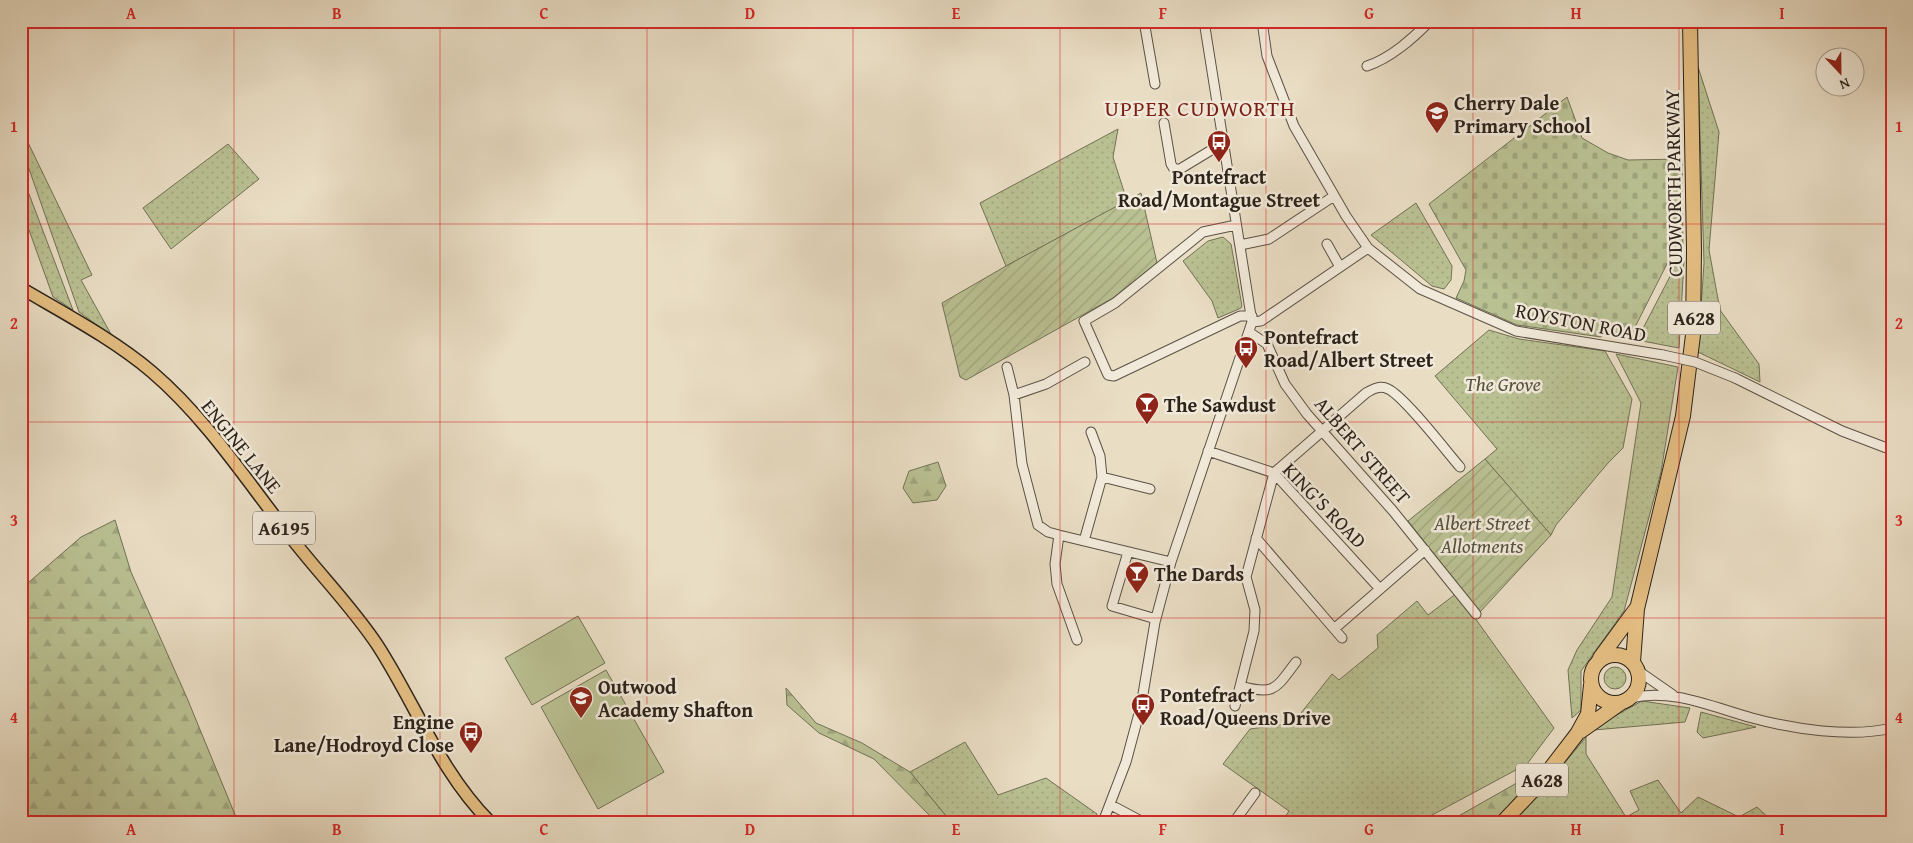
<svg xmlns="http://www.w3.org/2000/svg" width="1913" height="843" font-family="'Gentium Book Plus',serif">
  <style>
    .grass { fill: url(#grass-dots); stroke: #727256 }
    .forest { fill: url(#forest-firs); stroke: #727256 }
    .cemetery { fill: url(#cemetery-stones); stroke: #727256 }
    .garden { fill: url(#garden-furrows); stroke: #727256 }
    .pitch { fill: #b9c092; stroke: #727256 }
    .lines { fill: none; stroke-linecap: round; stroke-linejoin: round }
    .minor-casing { stroke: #5b5245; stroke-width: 11 }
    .major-casing { stroke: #2c231b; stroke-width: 14 }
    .highway-casing { stroke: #2c231b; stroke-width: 16 }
    .minor { stroke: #f1e9d9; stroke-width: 9 }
    .major { stroke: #e4be82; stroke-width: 11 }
    .highway { stroke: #e4be82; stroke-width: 14 }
    .minor-bridge-casing { stroke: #5b5245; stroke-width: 11; stroke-linecap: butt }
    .minor-bridge { stroke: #f1e9d9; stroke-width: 9 }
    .grid { fill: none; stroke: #d62828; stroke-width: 1; stroke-opacity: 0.55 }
    .labels { text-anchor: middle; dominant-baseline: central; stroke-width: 5; stroke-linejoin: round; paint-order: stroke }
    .shield { fill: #f1e9d9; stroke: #675e54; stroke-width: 1 }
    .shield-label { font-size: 19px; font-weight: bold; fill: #2c231b }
    .poi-label { font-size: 20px; font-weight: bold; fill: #2c231b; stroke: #f1e9d9; text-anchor: start }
    .street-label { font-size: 20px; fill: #2c231b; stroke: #f1e9d9 }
    .park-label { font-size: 20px; font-style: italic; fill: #56523f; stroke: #f1e9d9 }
    .quarter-label { font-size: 22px; letter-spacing: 1px; fill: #7a1f14; stroke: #f1e9d9 }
    .neatline { fill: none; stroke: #d62828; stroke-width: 2 }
    .grid-label { font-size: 16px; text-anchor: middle; font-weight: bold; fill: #d62828 }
  </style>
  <defs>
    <pattern id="grass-dots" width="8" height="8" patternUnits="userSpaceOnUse" patternTransform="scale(1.25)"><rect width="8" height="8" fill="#b9c092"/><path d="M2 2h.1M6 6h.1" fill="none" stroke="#9fa57d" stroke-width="1.8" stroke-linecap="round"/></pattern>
    <pattern id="forest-firs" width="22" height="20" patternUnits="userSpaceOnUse" patternTransform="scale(1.25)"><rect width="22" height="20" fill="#b9c092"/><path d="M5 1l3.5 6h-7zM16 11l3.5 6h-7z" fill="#9fa57d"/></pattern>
    <pattern id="cemetery-stones" width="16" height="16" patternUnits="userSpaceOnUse" patternTransform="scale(1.25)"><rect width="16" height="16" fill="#b9c092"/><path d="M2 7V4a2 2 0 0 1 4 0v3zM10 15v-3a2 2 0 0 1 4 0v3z" fill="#9fa57d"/></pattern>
    <pattern id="garden-furrows" width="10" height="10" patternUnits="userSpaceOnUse" patternTransform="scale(1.25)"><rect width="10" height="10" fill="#b9c092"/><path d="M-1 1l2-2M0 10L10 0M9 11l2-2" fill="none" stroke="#9fa57d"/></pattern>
  </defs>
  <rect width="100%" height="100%" fill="#e9ddc4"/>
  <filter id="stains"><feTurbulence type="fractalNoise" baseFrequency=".004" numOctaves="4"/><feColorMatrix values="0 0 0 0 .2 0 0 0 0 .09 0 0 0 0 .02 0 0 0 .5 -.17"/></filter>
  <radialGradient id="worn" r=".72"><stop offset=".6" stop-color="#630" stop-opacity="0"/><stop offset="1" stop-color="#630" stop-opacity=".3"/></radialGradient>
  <path class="grass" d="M1698 67 1719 132 1709 250 1720 310 1759 364 1760 382 1698 352 1704 263Z
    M21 128 92 275 81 280 112 336 79 312 21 146Z
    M1118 129 1113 157 1127 201 1006 266 980 203Z
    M228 144 259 179 171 249 143 208Z
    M21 173 73 310 53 297 29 230 21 216Z
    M1416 203 1452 266 1451 280 1444 289 1432 286 1371 235Z
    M1223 237 1231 244 1242 306 1241 308 1218 318 1212 301 1183 261 1208 241Z
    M1678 261H1684L1679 348 1637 340Z
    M1489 330 1519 339 1605 351 1632 399 1623 448 1608 463 1556 525 1551 535 1485 459 1497 449 1435 376Z
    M1616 354 1678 367 1661 472 1624 611 1581 671V710L1572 718 1568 670 1577 650 1612 597 1641 403Z
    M1457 593 1554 728 1527 764 1419 822H1282L1289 811 1223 764 1250 729 1293 723 1332 674 1339 680 1378 648 1377 635 1417 601 1428 615Z
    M1604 678a11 11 0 1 1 22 0a11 11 0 1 1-22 0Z
    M1642 701 1690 708 1685 722 1594 730 1604 722Z
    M1701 712 1756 727 1703 738 1697 732Z
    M1586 737V754L1626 817 1639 810 1630 791 1658 780 1681 813 1698 797 1739 817 1757 807 1773 822H1510L1535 799Z
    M965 742 998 795 1046 778 1097 814 1094 822H951L910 772Z"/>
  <path class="forest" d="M938 462 946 486 937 500 913 503 903 488 909 471Z
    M115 520 131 572 187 698 238 822H21V589L81 537Z
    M786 688 816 723 862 743 910 772 951 822H936L874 759 819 733 787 705Z
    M1538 771 1501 815 1492 822H1448Z"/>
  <path class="cemetery" d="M1567 97 1582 138 1608 153 1628 160 1682 159 1683 254 1671 256 1631 335 1606 332 1601 337 1517 325 1456 298 1464 281 1466 270 1429 204Z"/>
  <path class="garden" d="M1141 193 1157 263 1113 298 966 380 960 377 942 303 1006 266Z
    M1485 459 1551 535 1480 612 1408 521Z"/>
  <path class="pitch" d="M578 616 605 663 532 705 505 658Z
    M606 670 664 772 598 809 541 707Z"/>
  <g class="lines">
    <g class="minor-casing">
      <path id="minor" d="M1144 21 1155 84
        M1262 21 1267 56 1294 126 1346 216 1368 248 1420 289 1516 331 1663 355
        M1367 66C1391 58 1412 39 1430 21
        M1164 123 1171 164 1174 169H1180L1223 143
        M1236 225 1203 232 1115 303 1084 321 1108 375 1114 376 1240 316H1252
        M1327 244 1340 267
        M1240 245 1269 239 1334 196
        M1252 322 1261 321 1368 248
        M1249 332 1267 344 1285 384 1307 414 1393 511 1476 614
        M1007 367 1014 395 1022 464 1038 525 1048 532 1059 535 1171 562
        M1735 378 1842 431 1892 450
        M1014 395 1046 384 1085 362
        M1208 451 1274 473 1380 589
        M1102 477 1150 489
        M1059 535 1055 564 1057 584 1077 640
        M1256 538 1342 638
        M1084 541 1102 477 1100 456 1091 432
        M1128 552 1112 606 1156 619
        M1334 629 1425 550
        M1637 670 1673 695
        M1241 686C1275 696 1276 688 1296 662
        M1630 698C1672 688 1712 707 1752 718 1793 729 1850 738 1892 728
        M1235 706 1254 631 1255 610 1246 577 1274 473 1366 393C1373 389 1380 385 1388 389 1404 396 1446 451 1460 467
        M1111 805 1143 822
        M1103 822 1126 762 1141 706 1155 622 1171 562 1252 322 1204 21
        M1234 822 1255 793"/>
    </g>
    <g class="major-casing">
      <path id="major" d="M21 288C65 314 113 339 152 372 208 420 248 483 293 540 321 576 353 608 378 646 416 705 440 772 490 822"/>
    </g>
    <g class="highway-casing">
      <path id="highway" d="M1591 679a24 24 0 1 1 48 0a24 24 0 1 1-48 0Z
        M1600 658 1636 609
        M1633 662 1637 609 1683 416 1693 335 1694 250 1690 21
        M1581 731 1622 702
        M1503 822 1537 786 1577 734 1588 714 1591 685"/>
    </g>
    <use href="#minor" class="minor"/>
    <use href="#major" class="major"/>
    <use href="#highway" class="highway"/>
    <g class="minor-bridge-casing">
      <path id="minor-bridge" d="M1663 355 1695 362 1735 378"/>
    </g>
    <use href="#minor-bridge" class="minor-bridge"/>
  </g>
  <path class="grid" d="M234 21V822M440 21V822M647 21V822M853 21V822M1060 21V822M1266 21V822M1473 21V822M1679 21V822M21 224H1892M21 422H1892M21 618H1892"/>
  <defs>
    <g id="school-pin" transform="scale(1.25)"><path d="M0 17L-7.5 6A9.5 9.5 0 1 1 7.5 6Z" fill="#8f2418" stroke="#f1e9d9"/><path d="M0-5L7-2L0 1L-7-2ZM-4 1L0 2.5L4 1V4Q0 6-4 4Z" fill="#fff"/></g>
    <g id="bus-pin" transform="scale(1.25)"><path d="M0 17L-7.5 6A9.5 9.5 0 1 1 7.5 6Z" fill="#8f2418" stroke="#f1e9d9"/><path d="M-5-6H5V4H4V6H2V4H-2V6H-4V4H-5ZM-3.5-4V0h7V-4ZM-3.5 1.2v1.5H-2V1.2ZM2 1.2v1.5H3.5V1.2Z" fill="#fff"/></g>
    <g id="bar-pin" transform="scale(1.25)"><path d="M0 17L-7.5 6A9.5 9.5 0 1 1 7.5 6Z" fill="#8f2418" stroke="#f1e9d9"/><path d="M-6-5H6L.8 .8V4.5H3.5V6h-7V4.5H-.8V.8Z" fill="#fff"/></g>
  </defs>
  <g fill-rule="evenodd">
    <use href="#school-pin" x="1437" y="113"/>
    <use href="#bus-pin" x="1219" y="142"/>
    <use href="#bus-pin" x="1246" y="348"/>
    <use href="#bar-pin" x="1147" y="404"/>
    <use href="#bar-pin" x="1137" y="573"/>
    <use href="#school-pin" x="581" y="698"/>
    <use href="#bus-pin" x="1143" y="705"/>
    <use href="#bus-pin" x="471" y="733"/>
  </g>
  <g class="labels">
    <g class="shield">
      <rect x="1668" y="301.5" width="52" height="33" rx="4"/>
      <rect x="253" y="511.5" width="62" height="33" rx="4"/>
      <rect x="1516" y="763.5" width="52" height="33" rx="4"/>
    </g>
    <g class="shield-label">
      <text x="1694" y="318">A628</text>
      <text x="284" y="528">A6195</text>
      <text x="1542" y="780">A628</text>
    </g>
    <g class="poi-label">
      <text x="1454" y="102">Cherry Dale<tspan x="1454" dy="23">Primary School</tspan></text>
      <text x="1219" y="176" text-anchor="middle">Pontefract<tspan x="1219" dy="23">Road/Montague Street</tspan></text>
      <text x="1264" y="336">Pontefract<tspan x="1264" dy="23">Road/Albert Street</tspan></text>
      <text x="1164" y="404">The Sawdust</text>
      <text x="1154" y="573">The Dards</text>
      <text x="598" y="686">Outwood<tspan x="598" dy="23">Academy Shafton</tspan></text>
      <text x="1160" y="694">Pontefract<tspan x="1160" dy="23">Road/Queens Drive</tspan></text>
      <text x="454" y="721" text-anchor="end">Engine<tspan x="454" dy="23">Lane/Hodroyd Close</tspan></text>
    </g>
    <g class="street-label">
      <text transform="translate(1673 183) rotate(-91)">CUDWORTH PARKWAY</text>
      <text transform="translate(1581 322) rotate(11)">ROYSTON ROAD</text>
      <text transform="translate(242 446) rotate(51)">ENGINE LANE</text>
      <text transform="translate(1363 450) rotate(49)">ALBERT STREET</text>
      <text transform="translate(1325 505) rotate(46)">KING'S ROAD</text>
    </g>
    <g class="park-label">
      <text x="1503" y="383">The Grove</text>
      <text x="1482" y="522">Albert Street<tspan x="1482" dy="23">Allotments</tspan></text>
    </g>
    <g class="quarter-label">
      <text x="1200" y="108">UPPER CUDWORTH</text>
    </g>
  </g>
  <rect width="1913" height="843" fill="none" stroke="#e9ddc4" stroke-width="55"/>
  <g transform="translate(1840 72) rotate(158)"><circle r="24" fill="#f1e9d9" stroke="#a29a8d"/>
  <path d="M0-4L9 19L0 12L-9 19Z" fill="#8f2418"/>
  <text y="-8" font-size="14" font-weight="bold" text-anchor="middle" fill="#2c231b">N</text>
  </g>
  <rect x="28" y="28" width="1858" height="788" class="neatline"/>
  <g class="grid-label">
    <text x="131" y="19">A</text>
    <text x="337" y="19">B</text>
    <text x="544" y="19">C</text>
    <text x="750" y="19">D</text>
    <text x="956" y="19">E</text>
    <text x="1163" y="19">F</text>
    <text x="1369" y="19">G</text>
    <text x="1576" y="19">H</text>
    <text x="1782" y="19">I</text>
    <text x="14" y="132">1</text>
    <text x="1899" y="132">1</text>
    <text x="14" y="329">2</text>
    <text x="1899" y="329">2</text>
    <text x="14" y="526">3</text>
    <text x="1899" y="526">3</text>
    <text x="14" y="723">4</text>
    <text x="1899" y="723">4</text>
    <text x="131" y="835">A</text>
    <text x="337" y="835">B</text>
    <text x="544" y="835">C</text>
    <text x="750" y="835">D</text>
    <text x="956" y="835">E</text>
    <text x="1163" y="835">F</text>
    <text x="1369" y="835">G</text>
    <text x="1576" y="835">H</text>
    <text x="1782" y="835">I</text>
  </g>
  <rect width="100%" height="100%" filter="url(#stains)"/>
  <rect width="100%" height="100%" fill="url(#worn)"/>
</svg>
